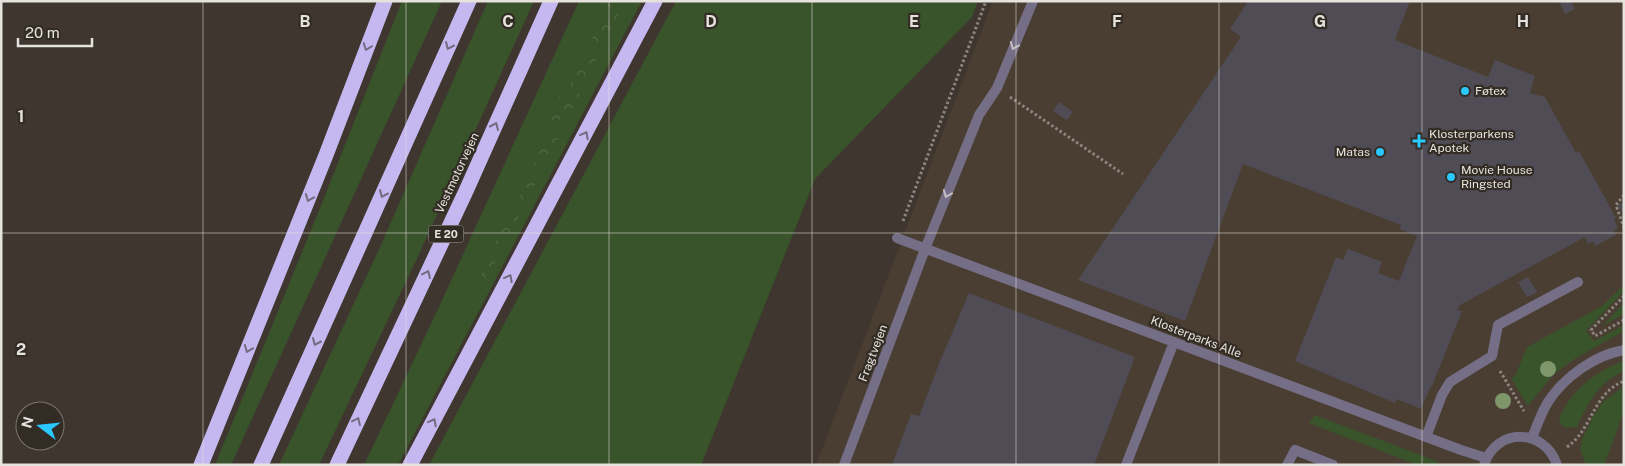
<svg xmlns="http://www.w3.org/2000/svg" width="1625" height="466" font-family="'Public Sans',sans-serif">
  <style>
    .built { fill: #4a3e32 }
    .green { fill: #39532b }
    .forest { fill: url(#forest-crowns) }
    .building { fill: #4f4c55 }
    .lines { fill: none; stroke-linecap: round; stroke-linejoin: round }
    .path { stroke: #8c8680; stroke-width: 3; stroke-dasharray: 2.5 2.5; stroke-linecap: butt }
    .service { stroke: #746e86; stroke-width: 10 }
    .minor { stroke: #746e86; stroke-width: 10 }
    .tertiary { stroke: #746e86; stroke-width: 10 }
    .motorway { stroke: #c5b8f1; stroke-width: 15 }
    .tree { fill: #7f966a }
    .oneway { stroke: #756b81 }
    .oneway2 { stroke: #c4bfc3 }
    .grid { fill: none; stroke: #e6e2dd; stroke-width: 1; stroke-opacity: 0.55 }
    .poi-dot { fill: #29c8ff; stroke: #332c25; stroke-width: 2 }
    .labels { text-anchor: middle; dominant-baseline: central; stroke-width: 4.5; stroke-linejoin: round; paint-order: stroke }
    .shield { fill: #332c25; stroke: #b0aba6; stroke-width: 1 }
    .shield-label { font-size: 11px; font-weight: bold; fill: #e6e2dd }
    .poi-label { font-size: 12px; fill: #e6e2dd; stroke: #332c25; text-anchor: start }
    .street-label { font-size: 12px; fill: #e6e2dd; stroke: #332c25 }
    .grid-label { font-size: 16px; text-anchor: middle; font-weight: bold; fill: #e6e2dd; stroke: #332c25; stroke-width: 4.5; stroke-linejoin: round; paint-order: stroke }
  </style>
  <defs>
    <pattern id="forest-crowns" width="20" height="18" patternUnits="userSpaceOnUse" patternTransform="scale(1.25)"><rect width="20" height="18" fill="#39532b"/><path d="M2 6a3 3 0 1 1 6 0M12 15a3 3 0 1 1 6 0" fill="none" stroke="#566b49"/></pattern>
  </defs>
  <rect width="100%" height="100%" fill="#3e362f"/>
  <path class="built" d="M993 1H1624V465H816Z"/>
  <path class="green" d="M402 1H442L231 465H215L318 213Z
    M488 1H534L420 252 319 465H279L380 247Z
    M579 1H642L398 465H364L438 309Z
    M676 1H978L972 17 815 179 701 465H429Z
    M1624 285V291L1586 331 1594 341 1624 325V331L1576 358 1553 375 1528 406 1511 378 1515 376 1527 347 1602 306Z
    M1624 303V314L1602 326Z
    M1624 361V371C1599 382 1588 403 1577 427L1565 428C1563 426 1560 424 1560 422 1558 418 1561 414 1563 411 1574 388 1600 369 1624 361Z
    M1624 386V411L1605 463 1607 465H1586L1580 449 1583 437 1595 413 1604 401Z
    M1315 415 1439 462 1438 465H1417L1309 423Z"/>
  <path class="forest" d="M609 1H625L529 197 481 290 476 287 495 246 499 225 513 210 546 138 562 88 573 81Z"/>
  <path class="building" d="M1248 1H1410L1395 40 1488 77 1495 60 1535 76 1530 93 1545 97 1576 153 1579 151 1616 218 1614 219 1618 228 1614 230 1616 235 1595 246 1593 241 1588 244 1585 237 1460 305 1457 310 1462 311 1432 386H1431L1421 409 1397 399 1395 403 1295 361 1336 257 1343 260 1348 249 1382 262 1378 273 1399 281 1417 236 1400 229 1401 225 1243 164 1185 321 1078 280 1241 37 1230 29Z
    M1559 1H1571L1575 9 1565 14Z
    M1059 102 1073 112 1067 120 1053 111Z
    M1624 202V215L1618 205Z
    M1528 277 1537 292 1527 297 1518 282Z
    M969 293 1135 357 1094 465H892L911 414 919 416 941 359Z"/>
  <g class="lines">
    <path class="path" d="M1010 97 1123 174
      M1624 195 1616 205 1624 228
      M903 221 986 1
      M1624 296 1591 330 1595 336 1624 320
      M1500 371 1524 411
      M1567 447C1593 429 1592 394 1624 381"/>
    <path class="service" d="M1426 437 1442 395 1450 382 1492 356 1498 325 1578 282
      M844 465 925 249 979 115 997 88 1033 1
      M1126 465 1174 342
      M1287 465 1295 450 1333 465"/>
    <path class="minor" d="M897 238 1461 450 1486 458"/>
    <path class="tertiary" d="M1532 438C1537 426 1541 413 1548 402 1564 377 1595 355 1624 350
      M1484 465C1496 427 1545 428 1557 465"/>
    <path class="motorway" d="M201 465 326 155 385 1
      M261 465 469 1
      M337 465 466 191 551 1
      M410 465 655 1"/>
  </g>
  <g class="tree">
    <circle cx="1548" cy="369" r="8"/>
    <circle cx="1503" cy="401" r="8"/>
  </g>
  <defs><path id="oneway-chevron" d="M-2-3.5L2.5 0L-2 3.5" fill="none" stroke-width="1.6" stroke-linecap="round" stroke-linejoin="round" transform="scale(1.25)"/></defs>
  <g class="oneway">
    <use href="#oneway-chevron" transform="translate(449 46) rotate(114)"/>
    <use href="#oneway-chevron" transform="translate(367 47) rotate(111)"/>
    <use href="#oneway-chevron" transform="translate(495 126) rotate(-66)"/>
    <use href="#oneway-chevron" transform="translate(585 135) rotate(-62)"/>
    <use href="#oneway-chevron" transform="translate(383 194) rotate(114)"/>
    <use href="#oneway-chevron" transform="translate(309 198) rotate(112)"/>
    <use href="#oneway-chevron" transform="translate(427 274) rotate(-65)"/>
    <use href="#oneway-chevron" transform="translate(509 278) rotate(-62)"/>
    <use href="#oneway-chevron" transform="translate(316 342) rotate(114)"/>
    <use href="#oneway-chevron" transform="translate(248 349) rotate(112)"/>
    <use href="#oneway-chevron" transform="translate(357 421) rotate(-65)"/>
    <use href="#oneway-chevron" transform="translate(433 422) rotate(-62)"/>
  </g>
  <g class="oneway2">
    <use href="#oneway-chevron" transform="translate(1014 46) rotate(112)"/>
    <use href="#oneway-chevron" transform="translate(947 194) rotate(112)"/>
  </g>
  <path class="grid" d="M203 1V465M406 1V465M609 1V465M812 1V465M1016 1V465M1219 1V465M1422 1V465M1 233H1624"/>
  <g class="poi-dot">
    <circle cx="1465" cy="91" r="5"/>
    <path d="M1416.5 133.5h5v5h5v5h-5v5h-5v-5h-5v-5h5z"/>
    <circle cx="1380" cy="152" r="5"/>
    <circle cx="1451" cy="177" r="5"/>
  </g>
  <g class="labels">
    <rect class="shield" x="428.5" y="225.5" width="35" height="17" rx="4"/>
    <g class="shield-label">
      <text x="446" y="234">E 20</text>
    </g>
    <g class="poi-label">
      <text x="1475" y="91">Føtex</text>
      <text x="1429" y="134">Klosterparkens<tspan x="1429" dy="14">Apotek</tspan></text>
      <text x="1370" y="152" text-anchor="end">Matas</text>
      <text x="1461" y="170">Movie House<tspan x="1461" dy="14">Ringsted</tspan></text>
    </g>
    <g class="street-label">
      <text transform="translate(457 173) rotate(-65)">Vestmotorvejen</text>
      <text transform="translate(1196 337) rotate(21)">Klosterparks Alle</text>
      <text transform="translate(873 353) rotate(-69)">Fragtvejen</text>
    </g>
  </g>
  <g class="grid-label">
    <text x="305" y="27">B</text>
    <text x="508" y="27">C</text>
    <text x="711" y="27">D</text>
    <text x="914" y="27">E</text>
    <text x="1117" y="27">F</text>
    <text x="1320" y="27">G</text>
    <text x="1523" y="27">H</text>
    <text x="21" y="122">1</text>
    <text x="21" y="355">2</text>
  </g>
  <rect width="1625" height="466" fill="none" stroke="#e6e2dd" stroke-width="5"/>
  <g transform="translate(40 426) rotate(286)"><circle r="24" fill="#332c25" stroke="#7b756f"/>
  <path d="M0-4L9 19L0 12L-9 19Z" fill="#29c8ff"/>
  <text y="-8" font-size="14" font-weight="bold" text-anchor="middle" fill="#e6e2dd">N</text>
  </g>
  <path d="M18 38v8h74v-8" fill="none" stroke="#e6e2dd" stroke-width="2.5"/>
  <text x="25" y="38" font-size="15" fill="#e6e2dd" stroke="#332c25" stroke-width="4" paint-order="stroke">20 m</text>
</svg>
